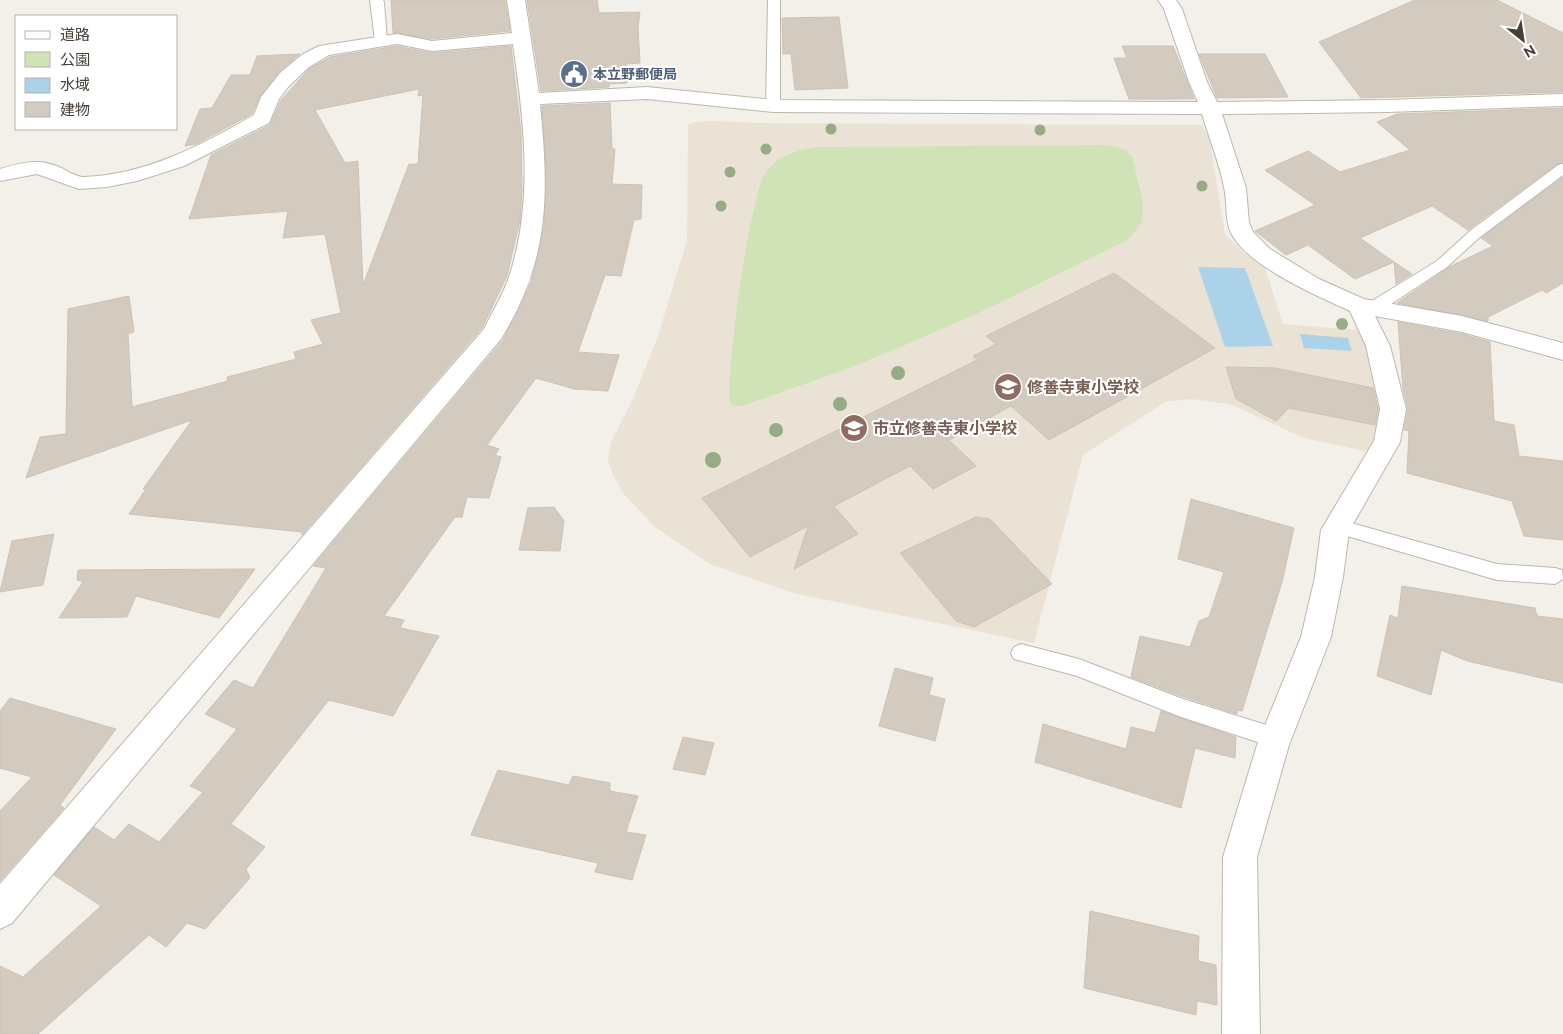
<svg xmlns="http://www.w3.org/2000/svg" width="1563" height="1034" font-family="Raleway,'Noto Sans JP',sans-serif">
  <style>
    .education { fill: #eae3d5 }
    .green { fill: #d0e3b7 }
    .water { fill: #acd2e9 }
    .building { fill: #d3cbc0; stroke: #cdc2b4; fill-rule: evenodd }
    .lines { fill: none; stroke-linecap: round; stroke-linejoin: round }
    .lane-casing { stroke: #bdb7ad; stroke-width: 2 }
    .street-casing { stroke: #bdb7ad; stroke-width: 2 }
    .lane { fill: #fff; fill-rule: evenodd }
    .street { fill: #fff; fill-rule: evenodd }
    .tree { fill: #97ab84 }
    .labels { text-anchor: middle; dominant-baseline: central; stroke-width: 4; stroke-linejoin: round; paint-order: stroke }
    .far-service-label { font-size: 14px; font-weight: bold; fill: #4e5e75; stroke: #fff; text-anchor: start }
    .education-label { font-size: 16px; font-weight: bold; fill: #785e54; stroke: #fff; text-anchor: start }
  </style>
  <rect width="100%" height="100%" fill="#f3f0e9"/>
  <path class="education" d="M708 121 765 123 1201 125 1209 138 1225 234 1245 254 1264 265 1283 324 1359 330 1379 374 1380 419 1373 446 1369 452 1304 438 1230 404 1191 399 1165 402 1083 455 1034 643 793 593 710 564 655 527 623 493 612 473 608 460 611 442 632 401 658 336 687 240 688 125 695 122Z"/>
  <path class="green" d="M1108 145 1124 149 1132 156 1143 203 1142 222 1128 240 989 308 903 346 844 370 742 406H735L730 403C725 373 750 197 765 173 777 155 798 150 818 147Z"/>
  <path class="water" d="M1198 267 1245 268 1273 346 1225 347Z
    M1300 334 1348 338 1352 351 1304 348Z"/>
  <path class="building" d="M391 0H505L510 31 432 39 393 33Z
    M527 0H597L599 13 640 12 638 28 640 63 626 64 627 83 609 84V87L541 91Z
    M1415 0H1497L1563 33V92L1361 98 1319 42Z
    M839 17 848 88 795 90 791 54H783L782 18Z
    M397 46 432 53 511 46 521 132 522 191 520 220 507 276 482 328 302 535V532L129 514 146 489H143L192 420 26 478 40 437 66 434 68 309 129 296 134 332 128 334 132 407 228 381 227 377 296 359 294 352 323 344 311 320 341 313 325 234 283 238 288 211 189 219 211 155 270 125 281 100 310 68 330 57ZM419 89 418 96 423 95 418 164H409L363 285 358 161 345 163 315 110Z
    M1122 46H1173L1194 99H1129L1114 58H1127Z
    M300 54 280 71 260 96 252 114 196 144 185 146 200 109 212 108 231 75H250L257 56Z
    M1199 54H1265L1288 97 1217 98Z
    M610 103 612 149H615L612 184 642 185 641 219 634 220 621 276 605 275 578 352 619 355 608 391 574 389 536 378 487 445 499 449 495 455 501 457 489 498 467 497 462 517H455L384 616 404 620 400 628 439 636 393 716 329 700 231 824 265 847 246 869 250 878 205 929 187 923 166 947 149 935 38 1034H0V966L23 977 101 906 54 875 94 827 114 840 129 824 159 842 203 792 190 786 237 729 205 714 234 680 253 688 326 568 313 566 503 340 531 282 544 226 546 167 542 106Z
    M1563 108V162L1557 164 1468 230 1432 206 1360 238 1394 262 1355 279 1308 245 1286 255 1255 231 1315 205 1265 170 1308 151 1340 172 1410 150 1377 122 1397 114Z
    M1563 177V283L1546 293 1542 290 1488 317V321L1397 303 1451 266 1493 246 1481 238Z
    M1394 262 1412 274 1396 284Z
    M1114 273 1215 348 1049 440 1011 406 949 440 976 466 933 489 910 466 834 506 858 534 794 569 808 526 750 557 702 498 977 360 973 356 996 344 986 336Z
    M1398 322 1462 334 1490 342 1494 421 1514 425 1519 456 1563 461V540L1524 536 1512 501 1407 473 1409 431 1404 430 1408 409 1403 389Z
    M1226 367 1275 368 1373 388 1378 409 1375 425 1289 408 1276 421 1236 399Z
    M1191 499 1294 528 1282 582 1242 711 1237 710V714L1184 697 1131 677 1140 636 1190 647 1199 621 1209 617 1224 572 1178 559Z
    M554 507 564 521 560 551 519 550 528 508Z
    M976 517 990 519 1052 584 974 627 956 621 900 553Z
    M54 534 43 585 0 592 12 541Z
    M255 569 219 618 136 596 127 617 59 618 83 582 77 580 78 570Z
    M1402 586 1535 608 1537 616 1563 619V683L1467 661 1441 650 1431 695 1377 676 1390 615 1398 618Z
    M895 668 933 678 929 695 945 699 935 741 879 726Z
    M10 698 116 729 60 805 64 808 0 881V811L32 777 0 768V711Z
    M1161 711 1236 737 1235 758 1195 748 1181 808 1035 762 1043 724 1126 749 1131 727 1155 733Z
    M683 737 714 743 705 775 673 769Z
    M498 770 569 785 573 776 610 783V791L638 796 626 832 646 835 632 880 595 872 598 863 471 835Z
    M1090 911 1199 936 1198 961 1216 965 1217 1005 1197 1001 1196 1015 1084 988Z"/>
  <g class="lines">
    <g class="lane-casing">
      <path id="lane" d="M370 0H383L384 2 387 41 385 44H377L375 41Z
        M768 0H780V106L773 110 766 106Z
        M1563 164V175L1480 237 1447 267 1379 312H1367L1365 308 1367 304 1437 261 1470 231 1558 165Z
        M1337 519 1497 564 1555 568 1562 570 1563 579 1555 584 1497 580 1330 531 1328 526 1330 521Z
        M1021 644 1079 659 1183 699 1276 728 1284 731 1287 738 1284 745 1276 748 1181 717 1077 676 1014 659 1011 653 1014 647Z"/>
    </g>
    <g class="street-casing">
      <path id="street" d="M507 0H525L539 93 647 87 773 100 1198 102 1189 82 1164 9 1158 0H1176L1182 9 1207 82 1217 102 1387 100 1563 94V106L1387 112 1222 114 1246 188 1249 223 1253 232 1270 249 1319 279 1364 299 1462 316 1563 343V360L1462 332 1375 316 1390 346 1406 409 1400 442 1349 531 1343 577 1331 637 1289 745 1257 857 1260 1034H1222L1223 857 1257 745 1301 637 1315 577 1321 530 1374 441 1380 409 1366 346 1350 311C1317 296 1250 267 1232 235 1224 220 1228 203 1224 187 1219 162 1209 138 1202 114L773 112 647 99 540 104C549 193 550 260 501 339L12 923 0 929V884L484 329C492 312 503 295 509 277 534 202 524 121 513 44L432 51 397 44 329 55 309 67 288 87 279 99 269 123 184 166 137 181 107 187 79 189 37 174 0 181V169C20 163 39 158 59 167 67 170 75 177 84 177 145 175 202 145 254 115L261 97 281 72 303 54 319 46 397 34 432 41 512 33Z"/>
    </g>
    <use href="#lane" class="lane"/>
    <use href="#street" class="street"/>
  </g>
  <g class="tree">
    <circle cx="831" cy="129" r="5.5"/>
    <circle cx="1040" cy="130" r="5.5"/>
    <circle cx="766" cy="149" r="5.5"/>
    <circle cx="730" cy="172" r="5.5"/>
    <circle cx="1202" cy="186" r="5.5"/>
    <circle cx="721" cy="206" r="5.5"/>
    <circle cx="1342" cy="324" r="6"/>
    <circle cx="898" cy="373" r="7"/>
    <circle cx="840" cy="404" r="7"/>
    <circle cx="776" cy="430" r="7"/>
    <circle cx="713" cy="460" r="8"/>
  </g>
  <defs>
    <g id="civic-disc" transform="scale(1.4375)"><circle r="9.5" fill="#5c6f8a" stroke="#fff"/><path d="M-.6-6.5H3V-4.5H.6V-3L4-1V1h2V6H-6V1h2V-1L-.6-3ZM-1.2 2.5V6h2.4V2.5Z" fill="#fff"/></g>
    <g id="school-disc" transform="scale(1.4375)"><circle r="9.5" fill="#8d6e63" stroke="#fff"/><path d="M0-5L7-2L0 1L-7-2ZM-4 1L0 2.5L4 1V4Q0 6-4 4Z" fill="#fff"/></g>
  </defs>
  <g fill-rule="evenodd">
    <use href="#civic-disc" x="574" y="74"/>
    <use href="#school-disc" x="1008" y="387"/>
    <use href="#school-disc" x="854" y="428"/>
  </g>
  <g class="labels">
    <g class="far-service-label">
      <text x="593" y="74">本立野郵便局</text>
    </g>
    <g class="education-label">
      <text x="1027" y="387">修善寺東小学校</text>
      <text x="873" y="428">市立修善寺東小学校</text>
    </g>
  </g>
  <rect x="15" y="15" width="162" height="115" fill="#ffffff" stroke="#b5b3af"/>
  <rect x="25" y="31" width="25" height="8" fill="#ffffff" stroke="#b5b3af"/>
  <text x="60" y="40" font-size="15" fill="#464038">道路</text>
  <rect x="25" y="52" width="25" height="15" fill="#d0e3b7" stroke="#b5b3af"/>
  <text x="60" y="65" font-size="15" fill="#464038">公園</text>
  <rect x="25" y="78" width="25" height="15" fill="#acd2e9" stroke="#b5b3af"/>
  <text x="60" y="90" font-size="15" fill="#464038">水域</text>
  <rect x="25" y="102" width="25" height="15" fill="#d3cbc0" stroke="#b5b3af"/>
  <text x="60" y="115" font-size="15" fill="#464038">建物</text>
  <g transform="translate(1523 40) rotate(150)" stroke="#ffffff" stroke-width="4" paint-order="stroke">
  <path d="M0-4L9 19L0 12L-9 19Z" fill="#464038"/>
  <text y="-8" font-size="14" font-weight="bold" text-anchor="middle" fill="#464038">N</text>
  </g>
</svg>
